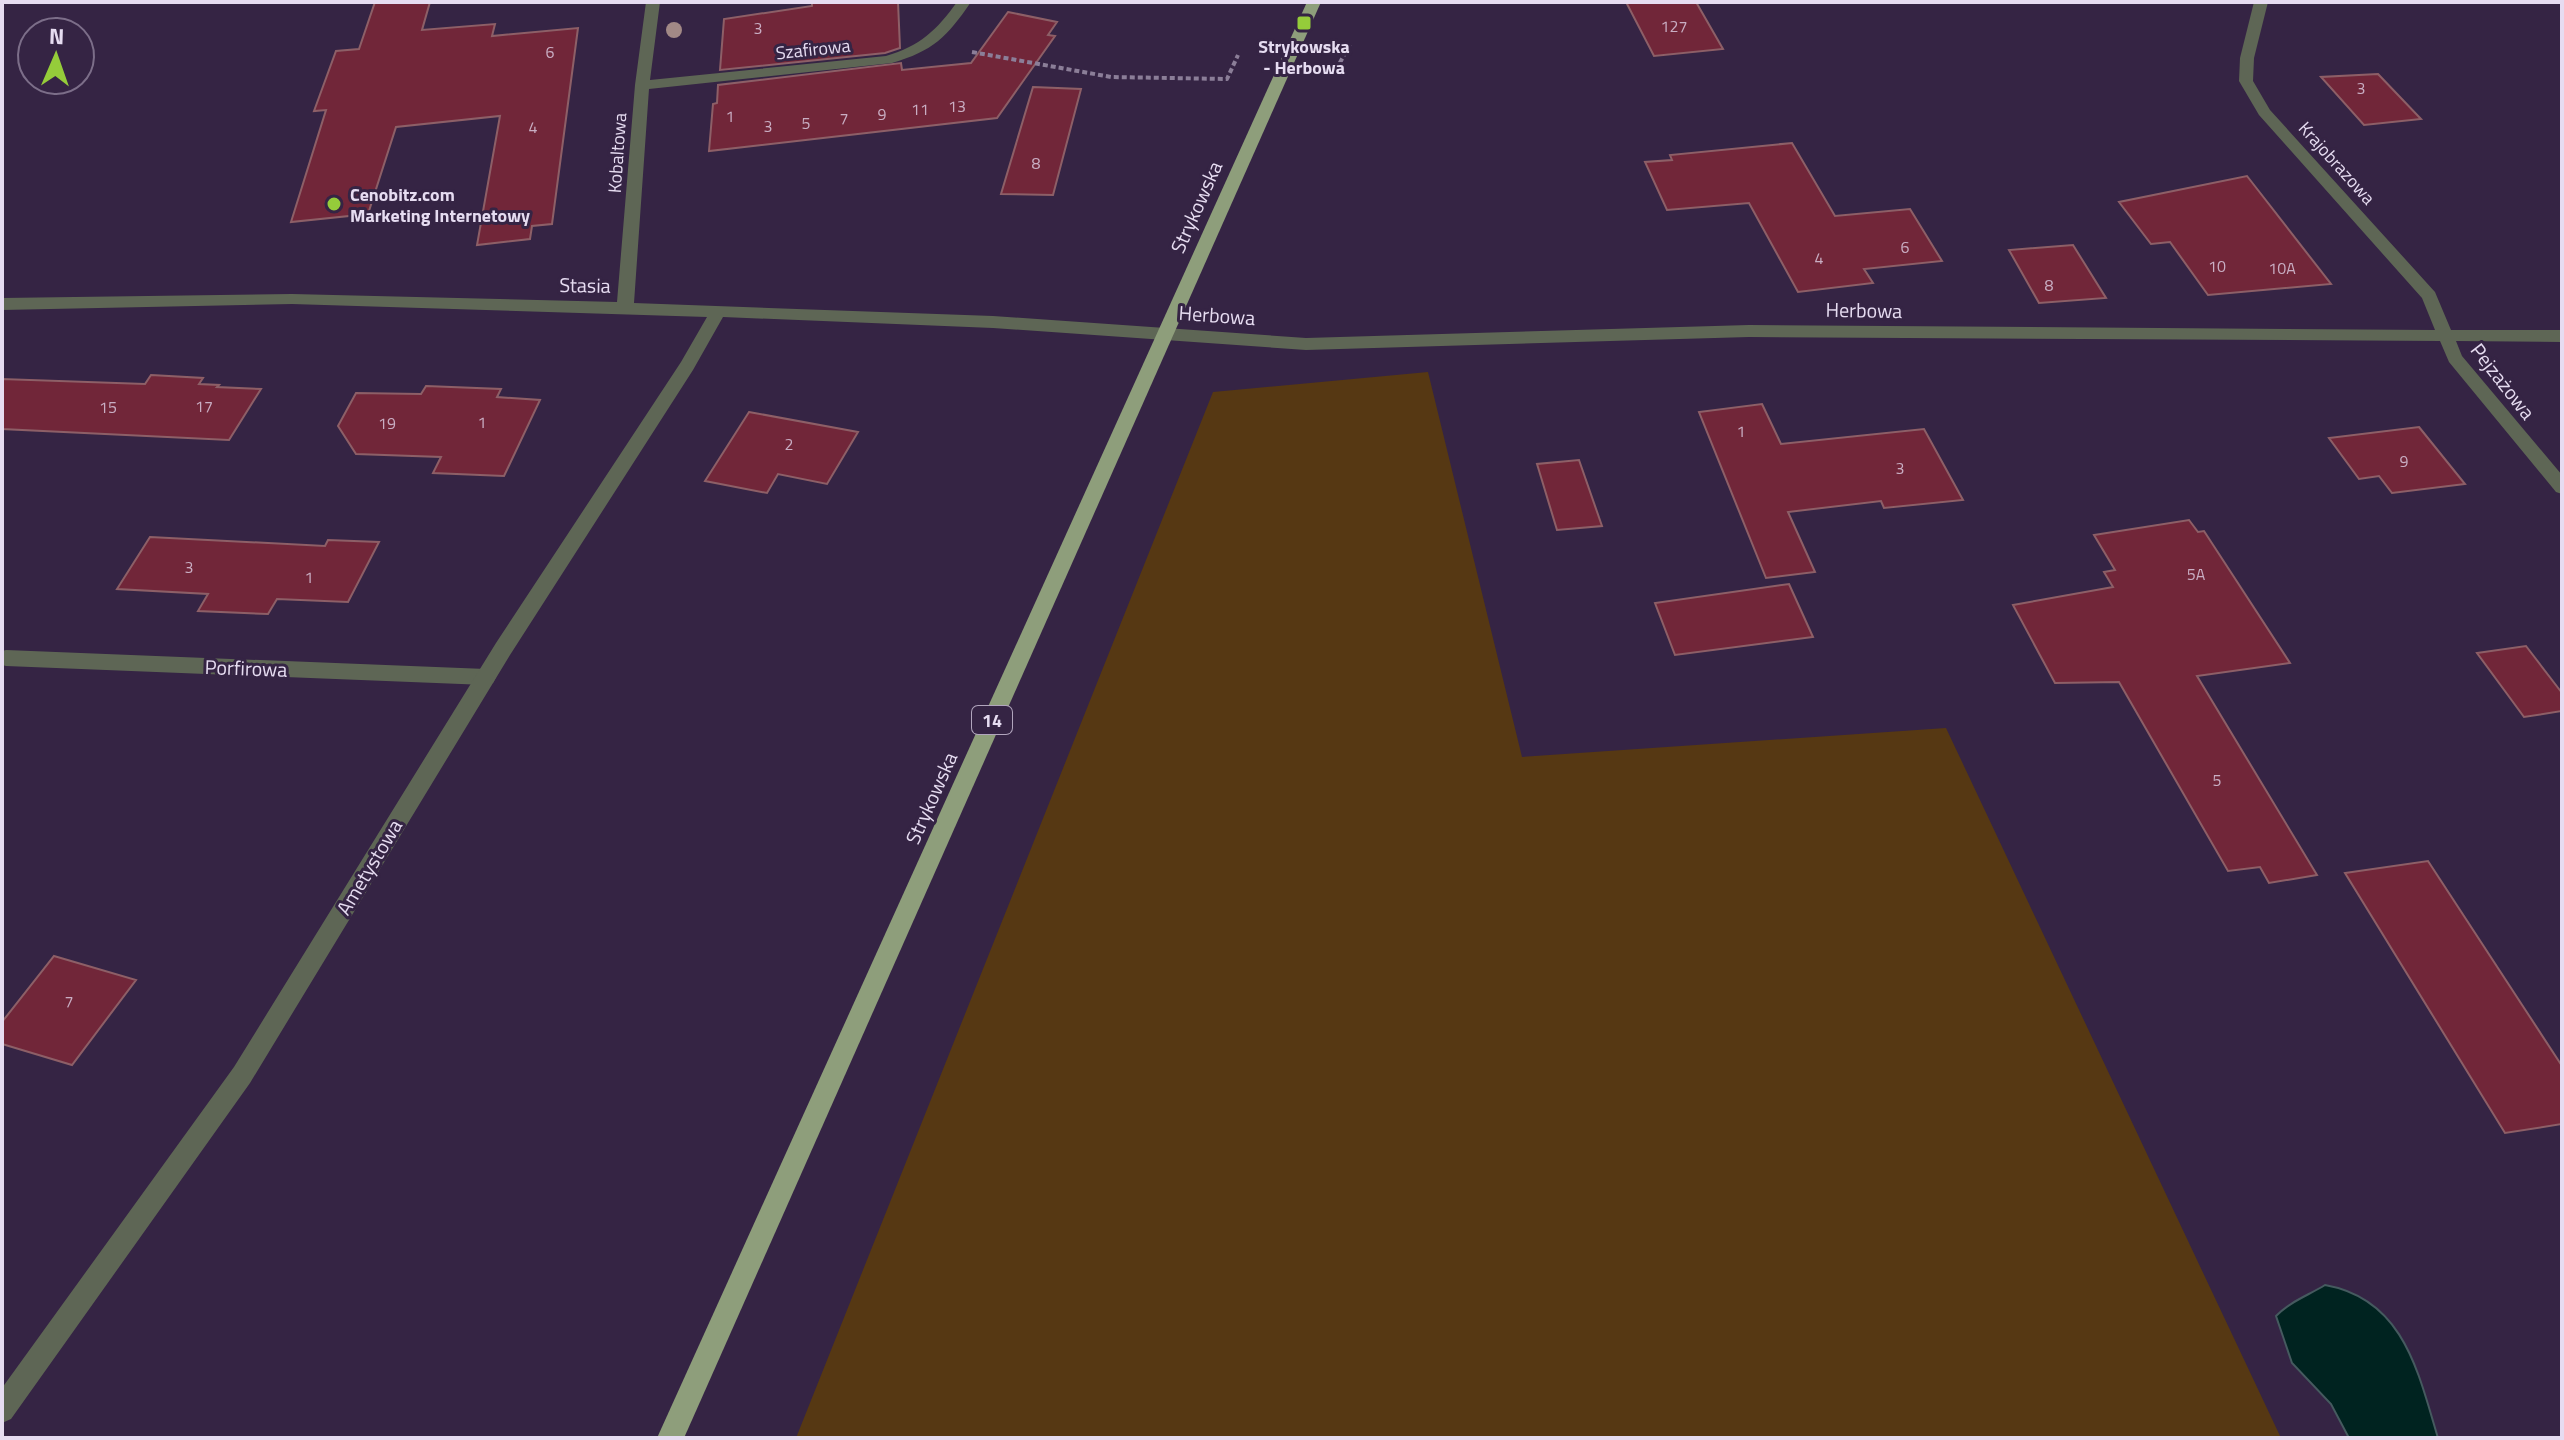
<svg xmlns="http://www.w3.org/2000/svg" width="2564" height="1440" font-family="'Titillium Web',sans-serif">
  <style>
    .green { fill: #563813 }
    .water { fill: #002320; stroke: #455a5f; stroke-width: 2 }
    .building { fill: #712639; stroke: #8d5f67; stroke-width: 2 }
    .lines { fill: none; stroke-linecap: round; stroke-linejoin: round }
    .path { stroke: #8b7e98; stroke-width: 4; stroke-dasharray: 5 3; stroke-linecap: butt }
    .service { fill: #5e6655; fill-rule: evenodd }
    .minor { fill: #5e6655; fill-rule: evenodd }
    .primary { fill: #8e9e7b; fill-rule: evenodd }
    .tree { fill: #a28986 }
    .poi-dot { fill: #95cc3a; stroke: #352444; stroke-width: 3 }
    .labels { text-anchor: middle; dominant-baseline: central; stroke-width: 6; stroke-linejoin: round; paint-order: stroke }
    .number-label { font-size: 16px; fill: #c9aec3 }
    .far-poi-label { font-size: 18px; font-weight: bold; fill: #e6dcf1; stroke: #352444 }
    .far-street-label { font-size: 18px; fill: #e6dcf1; stroke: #352444 }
    .shield { fill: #352444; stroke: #b1a5bd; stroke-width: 2 }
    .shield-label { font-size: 18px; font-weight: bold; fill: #e6dcf1 }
    .street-label { font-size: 20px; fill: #e6dcf1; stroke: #352444 }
  </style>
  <rect width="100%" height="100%" fill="#352444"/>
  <path class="green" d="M1428 372 1522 757 1946 728 2281 1438H796L1213 392Z"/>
  <path class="water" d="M2325 1285C2404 1299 2418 1372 2438 1438H2349L2331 1404 2292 1363 2276 1316C2291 1301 2307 1296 2325 1285Z"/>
  <path class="building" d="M375 2H430L422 30 495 24 492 36 578 28 552 224 532 226 530 239 477 245 500 116 396 127 368 214 291 222 326 110 314 111 336 51 359 49Z
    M812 2H898L900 48 885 53 720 70 724 19 812 6Z
    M1626 2H1696L1723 49 1654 56Z
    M1008 12 1057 22 1048 35 1055 36 997 118 709 151 713 104 717 103 718 85 901 63 902 70 971 63Z
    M2378 74 2421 119 2364 125 2321 77Z
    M1033 87 1081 89 1053 195 1001 194Z
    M1792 143 1835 216 1910 209 1942 261 1864 269 1873 283 1798 292 1749 203 1667 210 1645 162 1672 160 1670 155Z
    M2247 176 2331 284 2208 295 2170 242 2151 244 2119 202Z
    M2073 245 2106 298 2039 303 2009 250Z
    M151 375 203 378 199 384 219 385 217 387 261 389 229 440 2 429V379L145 384Z
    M426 386 501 389 497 397 540 400 504 476 433 473 441 457 356 454 338 426 356 393 421 394Z
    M1762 404 1781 444 1924 429 1963 500 1884 508 1881 501 1788 512 1815 572 1766 578 1699 412Z
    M749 412 858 432 827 484 778 474 767 493 705 481Z
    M2419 427 2465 484 2392 493 2379 476 2359 479 2329 438Z
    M1579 460 1602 526 1557 530 1537 464Z
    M2189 520 2198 532 2204 531 2290 663 2197 676 2317 875 2269 883 2260 867 2228 871 2119 682 2055 683 2013 605 2113 587 2104 572 2115 570 2094 535Z
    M150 537 325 546 328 540 379 542 348 602 277 599 268 614 198 611 208 594 117 589Z
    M1789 584 1813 637 1675 655 1655 603Z
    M2526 646 2562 693V711L2524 717 2477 653Z
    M2428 861 2562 1066V1124L2505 1133 2345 873Z
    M54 956 136 980 72 1065 2 1044V1022Z"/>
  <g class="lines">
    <path class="path" d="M972 52 1111 77 1227 79 1238 55
      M1336 70 1350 44"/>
    <path class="service" d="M6 650 486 669 493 671 496 677 493 683 486 685 6 666 2 665V651Z"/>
    <path class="minor" d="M646 2H660L650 80 886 56C920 46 937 30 957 2H971C947 37 933 51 892 63L649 89 634 303 993 316 1306 338 1749 325 2435 330 2422 298 2259 115 2239 81 2240 58 2254 2H2268L2254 58 2253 81 2270 110 2435 292 2451 330H2562V342L2456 341 2462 356 2562 475V494L2556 492 2449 362 2440 341 1749 337 1306 350 993 328 723 317 693 370 510 655 250 1083 11 1419 2 1423V1388L234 1067 496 643 681 362 707 317 292 304 2 310V298L292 294 617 302 635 85Z"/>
    <path class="primary" d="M1307 2H1321L684 1438H657Z"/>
  </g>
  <circle class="tree" cx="674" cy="30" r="8"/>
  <g class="poi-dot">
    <rect x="1296" y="15" width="16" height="16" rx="4"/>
    <circle cx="334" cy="204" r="8"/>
  </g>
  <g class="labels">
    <g class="number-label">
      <text x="1674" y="26">127</text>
      <text x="758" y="28">3</text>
      <text x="550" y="52">6</text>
      <text x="2361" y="88">3</text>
      <text x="957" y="106">13</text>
      <text x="920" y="109">11</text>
      <text x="882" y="114">9</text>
      <text x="730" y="116">1</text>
      <text x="844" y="118">7</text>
      <text x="806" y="123">5</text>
      <text x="768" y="126">3</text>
      <text x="533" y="127">4</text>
      <text x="1036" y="163">8</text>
      <text x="1905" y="247">6</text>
      <text x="1819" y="258">4</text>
      <text x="2217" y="266">10</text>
      <text x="2282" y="268">10A</text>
      <text x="2049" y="285">8</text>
      <text x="204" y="406">17</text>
      <text x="108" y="407">15</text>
      <text x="482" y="422">1</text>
      <text x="387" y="423">19</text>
      <text x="1741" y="431">1</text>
      <text x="789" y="444">2</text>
      <text x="2404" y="461">9</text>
      <text x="1900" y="468">3</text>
      <text x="189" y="567">3</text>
      <text x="2196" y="574">5A</text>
      <text x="309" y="577">1</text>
      <text x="2217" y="780">5</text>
      <text x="69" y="1001">7</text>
    </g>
    <g class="far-poi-label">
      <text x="1304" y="46">Strykowska<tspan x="1304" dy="21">- Herbowa</tspan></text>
      <text x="350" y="194" text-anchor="start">Cenobitz.com<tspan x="350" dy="21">Marketing Internetowy</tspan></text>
    </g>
    <g class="far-street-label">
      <text transform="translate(813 49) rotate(-6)">Szafirowa</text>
      <text transform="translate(617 153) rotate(-86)">Kobaltowa</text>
      <text transform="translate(2337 163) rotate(48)">Krajobrazowa</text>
    </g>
    <rect class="shield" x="972" y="706" width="40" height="28" rx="6"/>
    <g class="shield-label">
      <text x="992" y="720">14</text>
    </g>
    <g class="street-label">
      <text transform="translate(1196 207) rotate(-66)">Strykowska</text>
      <text transform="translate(585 285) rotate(1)">Stasia</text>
      <text transform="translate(1864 310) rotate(1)">Herbowa</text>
      <text transform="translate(1217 315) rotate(4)">Herbowa</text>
      <text transform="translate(2503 381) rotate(52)">Pejzażowa</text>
      <text transform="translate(246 668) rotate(2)">Porfirowa</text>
      <text transform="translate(931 798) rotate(-66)">Strykowska</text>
      <text transform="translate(369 867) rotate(-59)">Ametystowa</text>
    </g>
  </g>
  <rect width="2564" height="1440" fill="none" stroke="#e6dcf1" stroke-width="8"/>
  <g transform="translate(56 56) rotate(2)"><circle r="38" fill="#352444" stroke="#7c6e89" stroke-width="2"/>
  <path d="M0-6L14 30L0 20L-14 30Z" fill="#95cc3a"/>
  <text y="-12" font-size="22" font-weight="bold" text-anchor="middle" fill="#e6dcf1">N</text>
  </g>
</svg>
